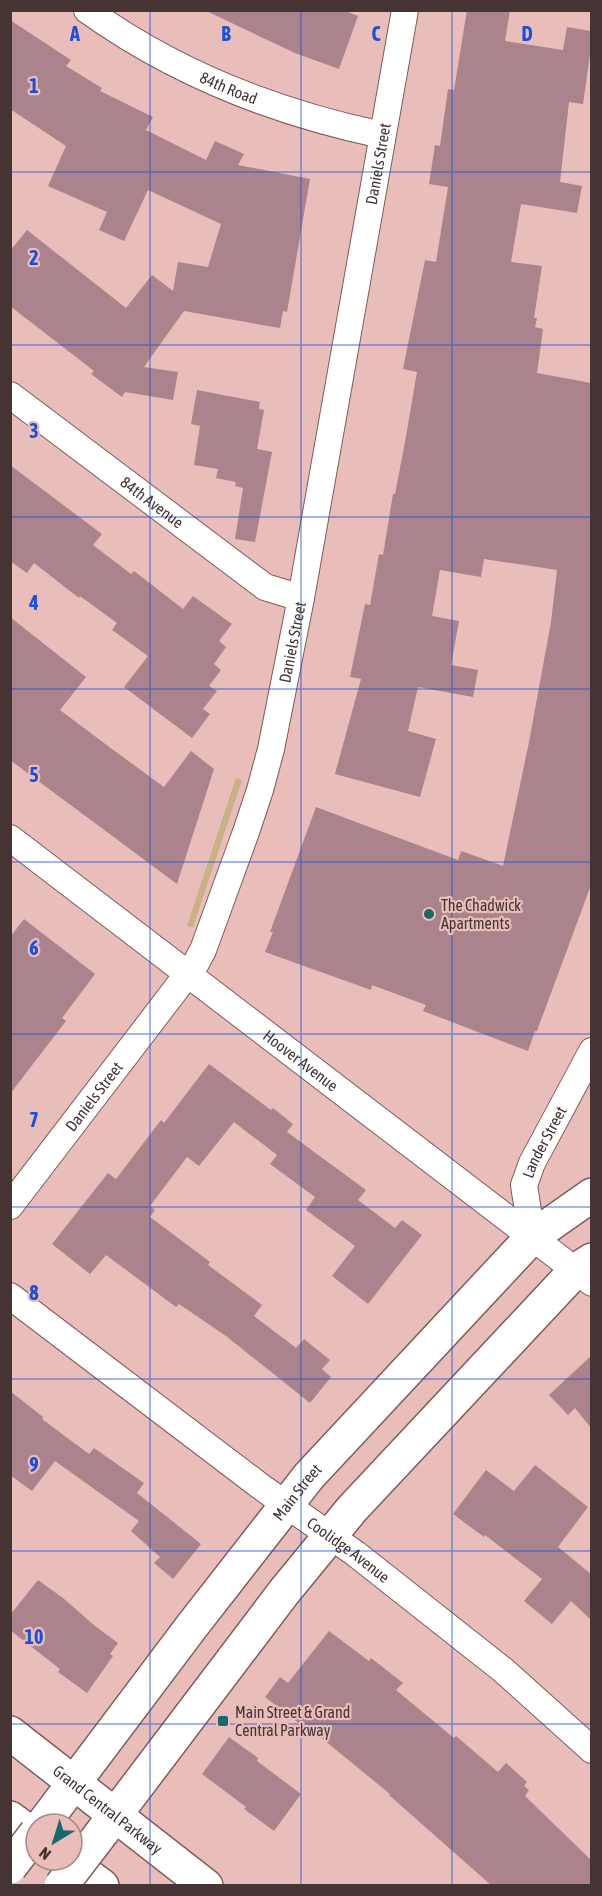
<svg xmlns="http://www.w3.org/2000/svg" width="602" height="1896" font-family="'Asap Condensed',sans-serif">
  <style>
    .green { fill: #c8b184 }
    .building { fill: #ab838c }
    .lines { fill: none; stroke-linecap: round; stroke-linejoin: round }
    .minor-casing { stroke: #815b59; stroke-width: 28 }
    .secondary-casing { stroke: #815b59; stroke-width: 36 }
    .motorway-casing { stroke: #815b59; stroke-width: 36 }
    .minor { stroke: #fff; stroke-width: 26 }
    .secondary { stroke: #fff; stroke-width: 33 }
    .motorway { stroke: #fff; stroke-width: 33 }
    .secondary-bridge-casing { stroke: #815b59; stroke-width: 36; stroke-linecap: butt }
    .secondary-bridge { stroke: #fff; stroke-width: 33 }
    .grid { fill: none; stroke: #1d4ed8; stroke-width: 1.5; stroke-opacity: 0.55 }
    .poi-dot { fill: #1a676d; stroke: #e9bdba; stroke-width: 2 }
    .labels { text-anchor: middle; dominant-baseline: central; stroke-width: 4.5; stroke-linejoin: round; paint-order: stroke }
    .street-label { font-size: 16px; fill: #453433; stroke: #e9bdba }
    .poi-label { font-size: 16px; fill: #453433; stroke: #e9bdba; text-anchor: start }
    .grid-label { font-size: 20px; text-anchor: middle; font-weight: bold; fill: #1d4ed8; stroke: #e9bdba; stroke-width: 4.5; stroke-linejoin: round; paint-order: stroke }
  </style>
  <rect width="100%" height="100%" fill="#e9bdba"/>
  <path class="green" d="M236 778 242 780 193 927 187 926Z"/>
  <path class="building" d="M204 10H343L358 16 339 69 295 53Z
    M467 10H510L505 41 563 50 567 27 591 31V48L583 104 569 102 560 182 582 186 577 213 521 204 511 262 542 266 534 318H537L535 327 543 329 537 373 591 383V885L537 1031H535L528 1051 423 1011 426 1005 372 985 371 990 265 952 273 932H270L316 807 458 860 461 851 503 866 529 742 551 622 557 570 484 559 481 577 440 570 432 616 459 621 451 665 478 670 473 697 418 687 408 731 436 739 420 797 335 774 361 679 350 677 365 604 370 605 379 554 383 555 393 494H395L405 442 417 372 403 369 425 260 436 262 448 187 429 184 435 145 440 146 448 89 454 90Z
    M10 20 71 60 66 66 102 88 100 91 153 117 146 130 206 160 215 141 244 154 238 165 310 179 287 312 283 311 280 328 184 311 144 367 178 372 173 400 125 392 122 397 91 374 94 371 10 306V251L27 230 126 308 152 275 173 291 178 262 208 267 221 224 148 190 124 241 99 230 107 212 48 186 66 146 10 109Z
    M197 390 260 402 259 409 264 410 257 449 272 452 255 542 235 539 243 488 235 486 236 482 216 478 218 469 194 465 200 426 191 424Z
    M10 465 102 534 93 545 131 574 134 571 183 609 193 596 232 624 219 641 226 647 214 664 221 670 209 686 217 691 203 709 210 714 192 738 124 687 148 656 112 630 117 623 80 596 79 598 34 563 27 573 10 561Z
    M10 617 86 677 60 710 112 749 164 787 191 751 214 769 177 884 10 760Z
    M24 919 95 974 62 1018 66 1021 10 1094V937Z
    M209 1064 271 1110 273 1108 293 1124 287 1132 366 1190 358 1200 395 1228 402 1220 422 1235 368 1304 332 1276 355 1246 306 1210 315 1197 270 1164 277 1155 234 1122 199 1166 187 1157 150 1206 155 1210 150 1217 210 1262 208 1265 262 1305 254 1316 296 1348 304 1339 330 1360 322 1369 331 1377 310 1403 226 1336 179 1304 176 1307 106 1255 90 1274 52 1244 108 1173 116 1179 161 1120 164 1123Z
    M591 1356V1428L575 1408 568 1415 549 1395Z
    M10 1391 43 1417 42 1419 89 1454 94 1448 144 1483 137 1493 201 1544 173 1579 154 1563 160 1557 131 1531 139 1521 55 1461 32 1491 10 1475Z
    M535 1465 588 1507 558 1547 591 1574V1620L571 1601 552 1624 524 1601 542 1579 485 1535 484 1537 453 1514 486 1470 514 1491Z
    M38 1580 63 1598 95 1626 118 1643 110 1654 113 1656 87 1693 58 1672 60 1669 10 1630V1615Z
    M329 1631 369 1661 371 1658 403 1683 396 1690 454 1738 456 1736 498 1772 506 1763 527 1782 524 1786 529 1790 525 1796 591 1860V1886H492L389 1795 390 1794 319 1736 318 1738 265 1697 280 1677 288 1683Z
    M229 1737 258 1758 257 1761 301 1794 274 1831 244 1809 246 1807 202 1774Z"/>
  <g class="lines">
    <g class="minor-casing">
      <g id="minor">
        <path id="s1" d="M87 10C175 73 277 113 382 135"/>
        <path id="s2" d="M10 395 265 587 301 598"/>
        <path id="s3" d="M10 838 592 1283"/>
        <path id="s4" d="M10 1206 196 963 203 950 246 832 260 790 271 749 301 598 405 10"/>
        <path id="s5" d="M532 1237 524 1185 532 1163 592 1051"/>
        <path id="s6" d="M10 1296 260 1486 356 1554 503 1670 592 1750"/>
      </g>
    </g>
    <g class="secondary-casing">
      <g id="secondary">
        <path id="s7" d="M10 1733 206 1886"/>
        <path id="s8" d="M43 1824 192 1626 309 1476 532 1237 592 1195"/>
        <path d="M103 1831 284 1592 352 1509 576 1270 592 1260"/>
      </g>
    </g>
    <g class="motorway-casing">
      <path id="motorway" d="M10 1818 36 1837
        M67 1860 102 1886"/>
    </g>
    <use href="#minor" class="minor"/>
    <use href="#secondary" class="secondary"/>
    <use href="#motorway" class="motorway"/>
    <g class="secondary-bridge-casing">
      <path id="secondary-bridge" d="M10 1867 36 1833
        M61 1886 103 1831"/>
    </g>
    <use href="#secondary-bridge" class="secondary-bridge"/>
  </g>
  <path class="grid" d="M150 10V1886M301 10V1886M452 10V1886M10 172H592M10 345H592M10 517H592M10 689H592M10 862H592M10 1034H592M10 1207H592M10 1379H592M10 1551H592M10 1724H592"/>
  <g class="poi-dot">
    <circle cx="429" cy="914" r="6"/>
    <rect x="217" y="1715" width="12" height="12" rx="3"/>
  </g>
  <g class="labels">
    <g class="street-label">
      <text stroke="none"><textPath href="#s1" startOffset="162">84th Road</textPath></text>
      <text stroke="none"><textPath href="#s4" startOffset="1128">Daniels Street</textPath></text>
      <text stroke="none"><textPath href="#s2" startOffset="178">84th Avenue</textPath></text>
      <text stroke="none"><textPath href="#s4" startOffset="642">Daniels Street</textPath></text>
      <text stroke="none"><textPath href="#s3" startOffset="366">Hoover Avenue</textPath></text>
      <text stroke="none"><textPath href="#s4" startOffset="138">Daniels Street</textPath></text>
      <text stroke="none"><textPath href="#s5" startOffset="100">Lander Street</textPath></text>
      <text stroke="none"><textPath href="#s8" startOffset="418">Main Street</textPath></text>
      <text stroke="none"><textPath href="#s6" startOffset="423">Coolidge Avenue</textPath></text>
      <text stroke="none"><textPath href="#s7" startOffset="124">Grand Central Parkway</textPath></text>
    </g>
    <g class="poi-label">
      <text x="441" y="905">The Chadwick<tspan x="441" dy="18">Apartments</tspan></text>
      <text x="235" y="1712">Main Street &amp; Grand<tspan x="235" dy="18">Central Parkway</tspan></text>
    </g>
  </g>
  <g class="grid-label">
    <text x="75" y="41">A</text>
    <text x="226" y="41">B</text>
    <text x="376" y="41">C</text>
    <text x="527" y="41">D</text>
    <text x="34" y="93">1</text>
    <text x="34" y="265">2</text>
    <text x="34" y="438">3</text>
    <text x="34" y="610">4</text>
    <text x="34" y="782">5</text>
    <text x="34" y="955">6</text>
    <text x="34" y="1127">7</text>
    <text x="34" y="1300">8</text>
    <text x="34" y="1472">9</text>
    <text x="34" y="1644">10</text>
  </g>
  <rect width="602" height="1896" fill="none" stroke="#453433" stroke-width="24"/>
  <g transform="translate(54 1842) rotate(218)"><circle r="28" fill="#e9bdba" stroke="#a78684" stroke-width="1.5"/>
  <path d="M0-4.5L10 22L0 15L-10 22Z" fill="#1a676d"/>
  <text y="-9" font-size="16" font-weight="bold" text-anchor="middle" fill="#453433">N</text>
  </g>
</svg>
